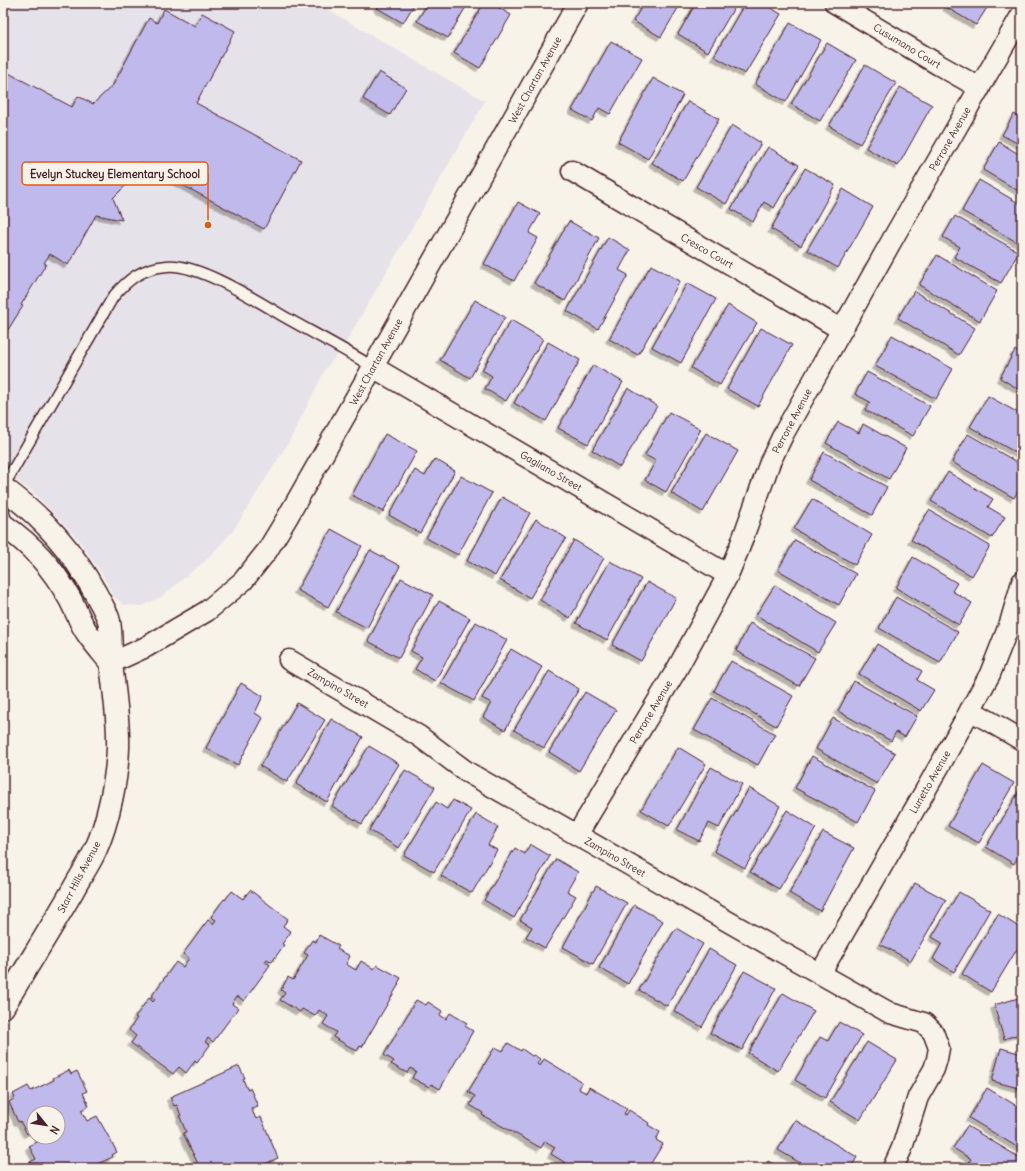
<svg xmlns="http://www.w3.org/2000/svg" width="1025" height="1171" font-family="Delius,sans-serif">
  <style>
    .built { fill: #e6e2e9 }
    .building { fill: #c0b9eb; stroke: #4a1f2b; filter: url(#shadow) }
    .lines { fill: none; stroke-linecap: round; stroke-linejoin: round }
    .lane-casing { stroke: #4a1f2b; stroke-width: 13 }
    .street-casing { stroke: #4a1f2b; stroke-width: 23 }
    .secondary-casing { stroke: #4a1f2b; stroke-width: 25 }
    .lane { stroke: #f7f3e8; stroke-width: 10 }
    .street { stroke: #f7f3e8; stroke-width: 20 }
    .secondary { stroke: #f7f3e8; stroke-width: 22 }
    .labels { text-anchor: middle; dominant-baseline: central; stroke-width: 3.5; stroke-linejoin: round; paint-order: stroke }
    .street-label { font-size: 10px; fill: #4a1f2b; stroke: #f7f3e8 }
    .leader { fill: none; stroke: #e8590c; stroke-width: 1.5 }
    .callout-dot { fill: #e8590c; stroke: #f7f3e8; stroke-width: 1.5 }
    .callout { fill: #f7f3e8; stroke: #e8590c; stroke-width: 1.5 }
    .callout-label { font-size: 11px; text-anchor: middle; font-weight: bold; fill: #4a1f2b }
  </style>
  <defs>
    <filter id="shadow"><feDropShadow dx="-3.5" dy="3.5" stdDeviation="0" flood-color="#0004"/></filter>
  </defs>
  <rect width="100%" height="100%" fill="#f7f3e8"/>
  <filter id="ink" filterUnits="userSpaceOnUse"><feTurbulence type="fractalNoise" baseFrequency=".025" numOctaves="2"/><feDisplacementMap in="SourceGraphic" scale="8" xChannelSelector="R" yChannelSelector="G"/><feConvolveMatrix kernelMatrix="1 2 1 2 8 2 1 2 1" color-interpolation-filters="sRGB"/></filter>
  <g filter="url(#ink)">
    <path class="built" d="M3 3H316L485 101 342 349 326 368 290 440 233 531 205 561 161 597 142 606 125 605 114 597 102 574 78 539 32 491 3 472Z"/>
    <path class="building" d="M380 3H415L403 23 377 8Z
      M428 3H468L448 38 417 21Z
      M484 3H491L511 15 480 68 454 53Z
      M644 3H681L661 37 633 21Z
      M696 3H737L708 52 678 34Z
      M745 3H763L781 14 745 74 714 56Z
      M948 3H990L976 25 946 7Z
      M164 9 195 26 202 13 235 31 196 103 301 160 264 229 140 162 131 180 113 198 122 220 96 215 68 265 50 254 44 263 46 264 21 305 23 306 4 336H3V70L72 107 78 96 93 104 113 85 149 18 157 23Z
      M790 23 821 40 786 102 755 84Z
      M611 41 642 58 610 114 599 108 592 121 572 110Z
      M827 43 856 60 820 121 791 104Z
      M865 65 896 83 860 144 829 126Z
      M379 72 406 88 390 115 363 99Z
      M653 78 683 95 648 159 618 142Z
      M900 87 932 105 898 166 866 148Z
      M688 101 719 119 683 181 652 163Z
      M1014 114 1022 118V146L1002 135Z
      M732 125 761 143 726 204 696 187Z
      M999 142 1022 156V193L983 170Z
      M768 147 799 165 774 208 764 202 753 222 731 209Z
      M805 168 835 185 801 246 771 229Z
      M979 180 1022 205V245L962 211Z
      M843 189 873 207 838 268 807 250Z
      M518 202 540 214 529 233 538 238 514 281 484 264Z
      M955 216 1019 252 1001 283 954 257 960 247 943 237Z
      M569 221 599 238 565 301 534 283Z
      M608 237 630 250 619 270 628 275 598 329 567 311Z
      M937 255 997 291 980 321 919 285Z
      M651 265 680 281 638 355 609 339Z
      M687 283 716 299 681 363 652 347Z
      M914 291 975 328 959 355 898 318Z
      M475 300 505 317 470 378 440 360Z
      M728 305 757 323 720 385 691 368Z
      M511 320 543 339 506 401 485 389 492 376 482 370Z
      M761 328 792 345 758 406 727 389Z
      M892 335 953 369 936 399 875 366Z
      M548 342 580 360 546 421 514 403Z
      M1015 350 1022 354V391L1000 378Z
      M593 365 623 382 588 444 558 428Z
      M867 372 930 406 913 436 865 410 870 402 855 394Z
      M628 388 657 406 620 467 592 450Z
      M988 396 1022 415V456L970 427Z
      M669 412 701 429 666 492 645 480 656 461 645 455Z
      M838 422 859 433 863 424 906 448 889 479 826 443Z
      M706 433 738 451 703 512 671 493Z
      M385 434 417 451 383 512 352 495Z
      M968 434 1022 465V484L1014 498 952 462Z
      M824 452 887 487 872 515 809 480Z
      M435 459 455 471 420 533 389 515 415 470 425 476Z
      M948 472 993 499 988 507 1005 517 992 538 931 501Z
      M461 476 492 493 458 555 426 538Z
      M502 497 530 513 495 576 467 561Z
      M812 499 872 535 855 565 794 529Z
      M929 510 990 546 972 576 911 540Z
      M536 519 566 538 530 598 500 580Z
      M331 529 362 546 328 607 297 590Z
      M574 540 604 558 570 618 540 600Z
      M795 540 856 574 839 605 778 570Z
      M370 550 400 566 367 628 336 612Z
      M913 557 957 583 952 591 972 603 959 625 896 588Z
      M610 561 641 579 607 640 576 623Z
      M401 578 433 595 399 658 368 641Z
      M647 582 676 598 641 661 612 645Z
      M775 585 836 623 818 652 756 615Z
      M896 597 958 632 940 663 879 628Z
      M439 601 470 618 435 681 415 669 422 657 411 651Z
      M476 622 507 640 474 701 441 683Z
      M750 623 815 658 799 686 736 651Z
      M877 644 922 671 917 680 934 690 921 711 859 674Z
      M511 649 542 667 505 730 483 717 491 703 482 698Z
      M731 661 793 696 776 726 714 691Z
      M549 671 579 689 544 748 514 730Z
      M854 681 917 716 905 737 896 732 891 741 838 711Z
      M241 683 263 696 255 713 263 718 238 765 206 748Z
      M585 692 616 710 579 771 549 752Z
      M712 698 775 734 758 765 694 730Z
      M297 703 325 720 287 782 260 766Z
      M833 718 895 753 877 784 816 749Z
      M331 719 363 737 327 802 296 784Z
      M369 746 399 764 362 824 332 806Z
      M678 747 706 764 669 826 641 810Z
      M812 756 875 791 858 822 795 788Z
      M983 765 1014 783 979 843 948 826Z
      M711 767 742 784 719 828 709 823 699 841 677 830Z
      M405 770 435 787 399 848 369 830Z
      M1022 786V850L1014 864 986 847Z
      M749 788 780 806 745 868 714 851Z
      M453 800 471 810 434 872 404 855 436 802 447 809Z
      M787 810 816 828 779 889 750 872Z
      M476 814 498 827 488 845 497 850 472 893 441 876Z
      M823 832 854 848 820 911 789 893Z
      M530 844 550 856 514 918 484 900 515 848 525 854Z
      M556 859 578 872 567 891 576 896 545 948 526 937 532 927 520 920Z
      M915 883 946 900 911 961 880 944Z
      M596 886 627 903 593 964 563 947Z
      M250 890 288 919 283 926 291 932 282 944 284 945 272 962 267 959 265 962 270 965 244 1001 237 996 232 1004 238 1008 213 1042 208 1038 205 1042 210 1045 197 1063 195 1061 186 1073 179 1067 173 1074 131 1043 136 1036 129 1030 137 1018 135 1017 149 998 153 1002 155 999 151 997 176 962 183 967 189 958 183 954 208 920 213 924 216 920 211 917 224 899 225 900 232 891 243 899Z
      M959 892 990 910 954 972 933 959 942 943 932 937Z
      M634 905 663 921 628 984 599 968Z
      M998 914 1022 929V941L991 992 962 974Z
      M676 928 703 944 667 1006 639 990Z
      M319 935 339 946 337 949 350 956 346 964 356 970 361 961 374 969 377 965 401 978 398 983 399 984 362 1047 360 1046 357 1051 333 1037 336 1032 323 1024 328 1016 319 1010 315 1016 302 1009 300 1012 280 1000 285 993 281 990 288 977 293 980 308 955 304 953 312 940 316 942Z
      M709 949 737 965 702 1027 674 1011Z
      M744 971 776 988 742 1050 710 1033Z
      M783 993 814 1011 778 1071 748 1053Z
      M1022 997V1033L1004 1039 994 1005Z
      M416 1000 426 1005 428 1002 442 1011 440 1015 446 1019 450 1013 467 1023 465 1026 473 1031 440 1089 431 1084 429 1087 412 1078 416 1071 410 1068 407 1073 391 1064 394 1061 384 1055Z
      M839 1022 862 1035 825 1098 795 1080 820 1037 828 1041Z
      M867 1042 897 1060 860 1120 830 1102Z
      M508 1043 521 1051 522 1049 532 1056 534 1055 540 1059 537 1064 540 1066 544 1059 582 1082 579 1089 586 1093 589 1087 627 1109 624 1114 626 1115 629 1110 649 1123 648 1125 660 1132 656 1140 663 1144 648 1168H574L551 1154 555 1147 545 1141 541 1148 482 1115 483 1113 470 1105 475 1096 468 1092 495 1047 503 1051Z
      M1001 1048 1022 1054V1089L992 1081Z
      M239 1066 245 1078 243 1079 247 1089 250 1088 258 1106 251 1108 256 1119 261 1117 278 1158 256 1168H200L183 1133 186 1132 180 1117 181 1116 177 1105 174 1106 170 1097Z
      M69 1070 71 1074 77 1071 87 1091 83 1093 89 1106 81 1110 87 1121 97 1116 117 1152 112 1155 113 1157 88 1168H33L30 1162 36 1159 29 1146 39 1141 37 1137H58V1113H34V1131L27 1134 20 1121 18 1122 9 1102 15 1098 13 1094 28 1086 31 1091 54 1080 53 1078Z
      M987 1088 1022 1109V1150L969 1118Z
      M795 1120 857 1157 851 1168H809L778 1150Z
      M967 1126 1022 1159V1168H968L966 1167 971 1159 953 1148Z
      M768 1161 780 1168H764Z"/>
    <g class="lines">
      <g class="lane-casing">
        <path id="lane" d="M3 487 113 297C128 279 142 268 167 266 197 263 256 300 283 316 313 333 344 349 373 367
          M3 510 8 527"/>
      </g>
      <g class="street-casing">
        <path id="street" d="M835 3 939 65 980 88
          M572 171 842 330
          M373 367 728 575
          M289 660 419 736 467 772 776 949 890 1013 924 1023 933 1032 939 1048 937 1059 934 1069 918 1097 902 1148 893 1168
          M111 663 146 647 207 611 243 581 267 551 287 518 373 367 578 3
          M970 710 1022 740
          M577 835 677 669 728 575 740 546 770 462 784 433 896 233 1022 14
          M820 974 944 758 990 674 1010 623 1022 582"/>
      </g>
      <g class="secondary-casing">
        <path id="secondary" d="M3 488C44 518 72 550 96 594 100 602 105 610 108 618 112 627 110 652 111 663 114 691 119 720 118 748 117 778 108 823 95 851 89 864 80 877 73 890 50 930 26 968 3 1007
          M3 525C33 546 52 567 70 599 76 610 81 625 88 634 95 644 103 653 111 663"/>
      </g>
      <use href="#lane" class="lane"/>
      <use href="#street" class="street"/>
      <use href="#secondary" class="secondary"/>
    </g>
  </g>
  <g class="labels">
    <g class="street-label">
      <text transform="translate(907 46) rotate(31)">Cusumano Court</text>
      <text transform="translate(535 80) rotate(-61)">West Chartan Avenue</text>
      <text transform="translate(950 139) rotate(-60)">Perrone Avenue</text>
      <text transform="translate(707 251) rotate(30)">Cresco Court</text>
      <text transform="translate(376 362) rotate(-61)">West Chartan Avenue</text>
      <text transform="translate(792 421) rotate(-62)">Perrone Avenue</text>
      <text transform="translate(551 471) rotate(30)">Gagliano Street</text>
      <text transform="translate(338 688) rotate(30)">Zampino Street</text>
      <text transform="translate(651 712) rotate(-59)">Perrone Avenue</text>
      <text transform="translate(930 782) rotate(-60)">Lunetto Avenue</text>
      <text transform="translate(615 857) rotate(30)">Zampino Street</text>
      <text transform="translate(79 877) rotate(-62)">Starr Hills Avenue</text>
    </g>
  </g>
  <path class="leader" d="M208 225L208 174"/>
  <circle class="callout-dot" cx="208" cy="225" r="4"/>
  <rect class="callout" x="22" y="162" width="186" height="23" rx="4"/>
  <g class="callout-label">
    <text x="115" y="178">Evelyn Stuckey Elementary School</text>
  </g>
  <rect width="1025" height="1171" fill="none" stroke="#f7f3e8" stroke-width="16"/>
  <rect x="8" y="8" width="1009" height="1155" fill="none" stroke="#4a1f2b" stroke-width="1.5" filter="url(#ink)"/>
  <g transform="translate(46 1125) rotate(120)"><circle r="19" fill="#f7f3e8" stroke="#b29e9c"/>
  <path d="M0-3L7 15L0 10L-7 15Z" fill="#4a1f2b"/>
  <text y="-6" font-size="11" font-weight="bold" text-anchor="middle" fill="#4a1f2b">N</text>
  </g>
</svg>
